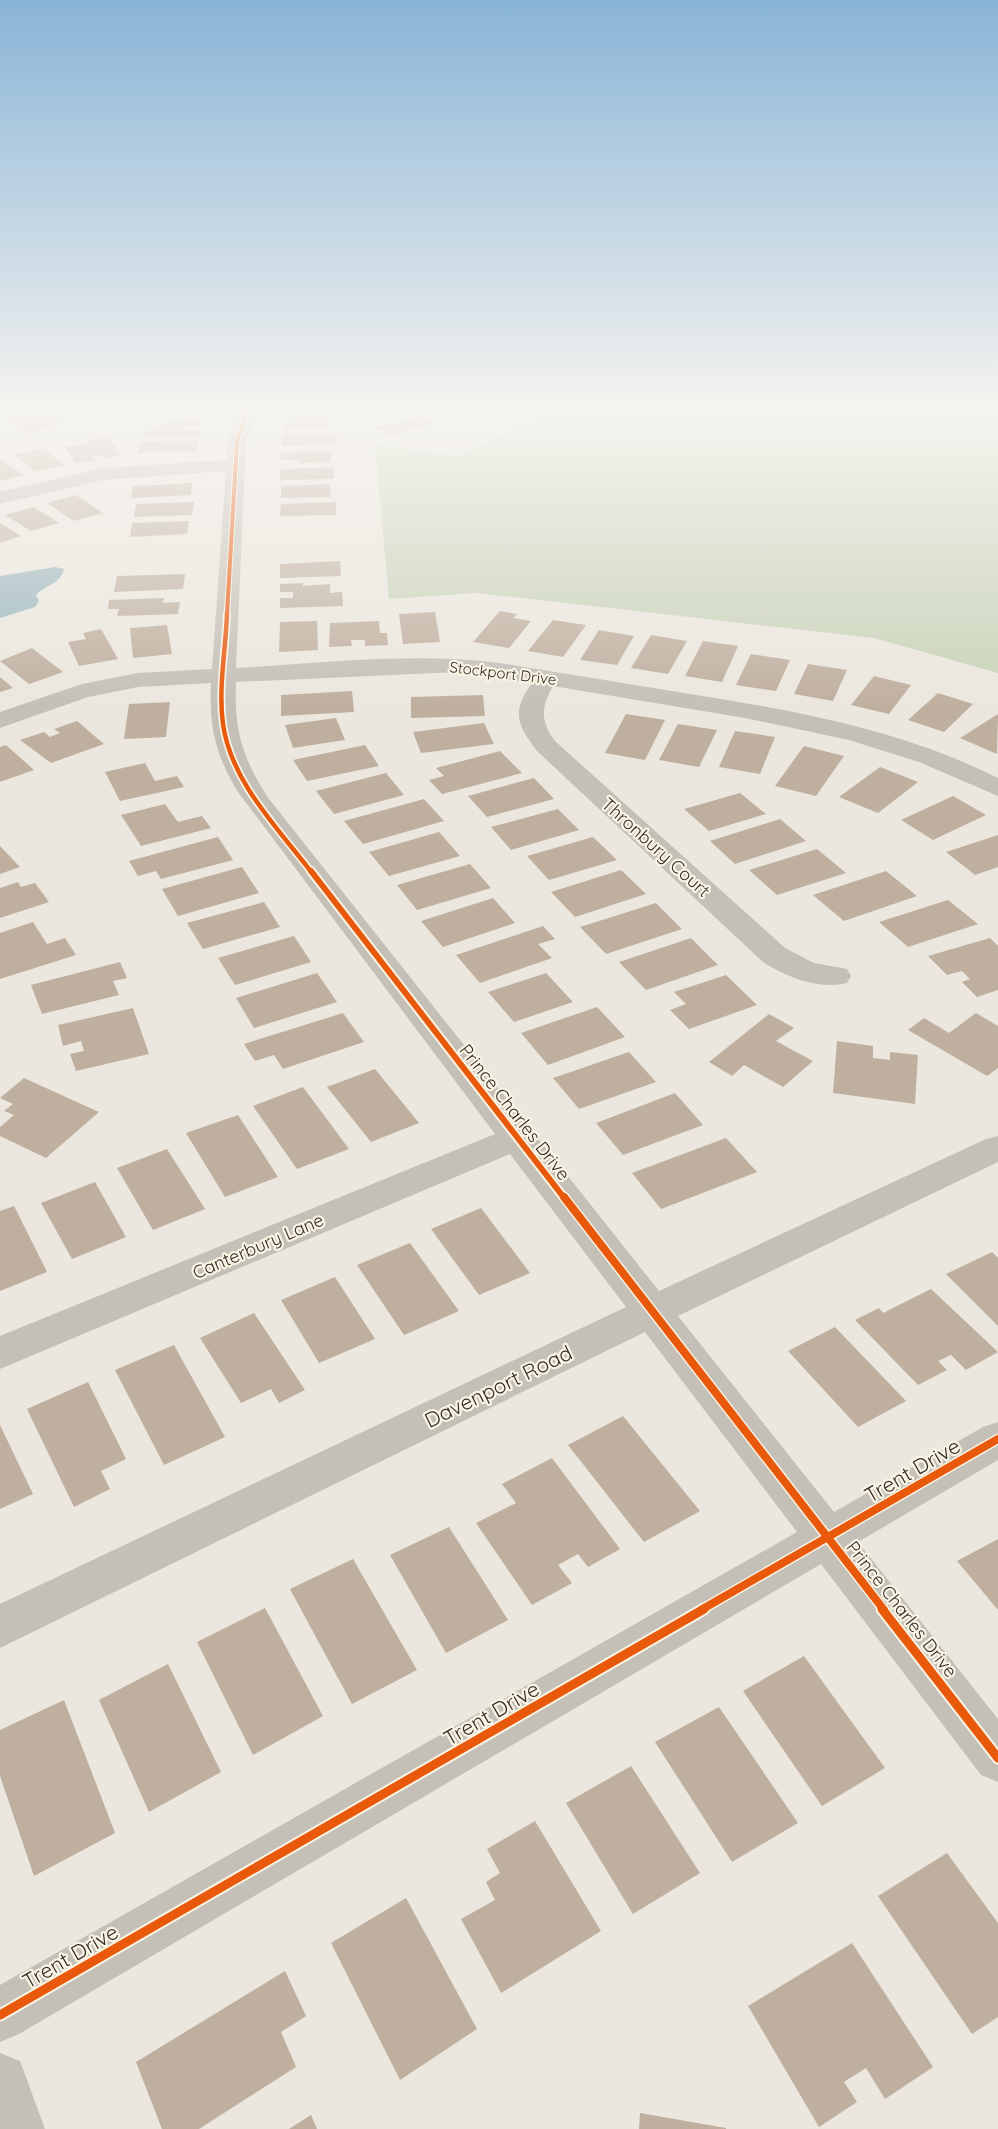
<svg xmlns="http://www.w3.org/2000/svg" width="998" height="2129" font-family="Quicksand,sans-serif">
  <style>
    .green { fill: #c8d2b8 }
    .water { fill: #9ab5bc }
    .building { fill: #bfaf9f }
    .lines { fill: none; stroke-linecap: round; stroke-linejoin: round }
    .minor { fill: #c4bfb7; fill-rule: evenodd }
    .cycleway-far4-casing { stroke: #f9f4e4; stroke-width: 6 }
    .cycleway-far3-casing { stroke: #f9f4e4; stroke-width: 8 }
    .cycleway-far2-casing { stroke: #f9f4e4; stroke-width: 10 }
    .cycleway-far1-casing { stroke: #f9f4e4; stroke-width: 11 }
    .cycleway-casing { stroke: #f9f4e4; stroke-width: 13 }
    .cycleway-far4 { stroke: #e8590c; stroke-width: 4 }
    .cycleway-far3 { stroke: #e8590c; stroke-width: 4.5 }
    .cycleway-far2 { stroke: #e8590c; stroke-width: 6 }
    .cycleway-far1 { stroke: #e8590c; stroke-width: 8 }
    .cycleway { stroke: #e8590c; stroke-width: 9 }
    .labels { text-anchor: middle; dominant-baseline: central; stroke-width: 4.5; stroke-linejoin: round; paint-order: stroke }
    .far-street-label { font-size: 15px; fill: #342d26; stroke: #f9f4e4 }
    .street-label { font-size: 18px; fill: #342d26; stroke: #f9f4e4 }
    .near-street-label { font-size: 21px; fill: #342d26; stroke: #f9f4e4 }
  </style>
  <rect width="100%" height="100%" fill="#ebe7de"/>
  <path class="green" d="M557 409H998V673L874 638 477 593 389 599 375 445 458 456Z"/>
  <path class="water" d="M55 567 64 569C59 586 46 584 36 595L39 601 35 607 0 618V576Z"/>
  <path class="building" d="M47 409 64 420 52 423 55 426 26 433 5 418 20 414 25 417 33 415 29 412Z
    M66 409H104L93 415Z
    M165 409H212L209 415 161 414Z
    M366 409H402L380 418 359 411Z
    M287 412 329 414 326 428 284 429 285 423H302L303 419H285Z
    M422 417 435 423 391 435 375 427Z
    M204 420 202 426 184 427 183 430H200L198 437H144L146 431H158L161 422Z
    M337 434V444L281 446 282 435Z
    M109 437 122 455 104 458 102 455 93 456 96 460 75 463 65 447 90 443 87 440Z
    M199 441 197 451 137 453 140 442Z
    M44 448 64 465 35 472 15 455Z
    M331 451V462L299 463V460H281V452Z
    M0 460H1L24 475 0 481Z
    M334 467V479L280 480 281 469Z
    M192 483 191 495 131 498 133 486Z
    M330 484 331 497 281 498V486Z
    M76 495 103 513 74 521 47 503Z
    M194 502 192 515 134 517 136 504Z
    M336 502V515L280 516 281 504Z
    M34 507 59 523 31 531 5 515Z
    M189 521 187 534 130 537 132 523Z
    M0 523 21 536 0 543Z
    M340 561 341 576 280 578V564Z
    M185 574 183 589 114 592 117 576Z
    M303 583V586L330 584V593L342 592 343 606 280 608V598H293V592H280V584Z
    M164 598 163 603 180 602 178 614 117 616 119 609H108L109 600Z
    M500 611 517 614 514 618 531 621 509 648 473 642Z
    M435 612 440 642 403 644 399 614Z
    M553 620 586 625 563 657 528 651Z
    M317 621 318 650 279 652 280 622Z
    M379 621 380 633H387L388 645 365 646V640H351L352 646 329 647 330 623Z
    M167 625 172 654 133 658 130 628Z
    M101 629 118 659 79 666 68 642 86 639 83 633Z
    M599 630 634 636 617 665 580 660Z
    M651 635 687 641 668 674 631 668Z
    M703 641 738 646 722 682 685 676Z
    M32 648 63 672 29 684 0 661Z
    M751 654 790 660 776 691 736 685Z
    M808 664 847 670 833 701 794 694Z
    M874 676 911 685 889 714 851 705Z
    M0 677 13 688 0 692Z
    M352 691 354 712 281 716V695Z
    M938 693 973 704 944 732 908 720Z
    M483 695 485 716 411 718V697Z
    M170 702 166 737 124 739 129 704Z
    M626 714 665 720 645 760 605 753Z
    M998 714 997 754 960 738Z
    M336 718 345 740 293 748 285 725Z
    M77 721 104 744 51 763 20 740 44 732 50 737 60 733 54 729Z
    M484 723 494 744 421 753 413 732Z
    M678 724 717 730 699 767 659 760Z
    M735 731 775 737 760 774 719 767Z
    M6 745 34 770 0 782V747Z
    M365 745 379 766 307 781 293 760Z
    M804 746 844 756 816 796 775 786Z
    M500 751 522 773 442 794 429 780 444 776 436 768Z
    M145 763 155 781 177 776 184 787 120 801 105 772Z
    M880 767 918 782 878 813 839 797Z
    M386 773 404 795 334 814 316 791Z
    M534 778 554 799 487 817 468 796Z
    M740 793 766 814 709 831 684 809Z
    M953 796 986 815 933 840 901 820Z
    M424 799 444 821 363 844 344 821Z
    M165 804 178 822 202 816 211 828 141 846 121 815Z
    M558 809 579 830 511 850 491 827Z
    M780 819 806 841 735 864 710 841Z
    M439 832 460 856 389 876 369 852Z
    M998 835V867L975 875 946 852Z
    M218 837 233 860 161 879 156 871 138 876 129 861Z
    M593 837 617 860 549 880 527 856Z
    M0 846 20 867 0 874Z
    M817 849 846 873 777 895 749 870Z
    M470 864 491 888 417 910 397 885Z
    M242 867 259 893 178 916 162 889Z
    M621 870 646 894 575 917 551 892Z
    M886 871 917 896 844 921 813 895Z
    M18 882 21 887 35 883 49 902 0 918V888Z
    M493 898 515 923 443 947 421 921Z
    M948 900 978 924 908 947 879 922Z
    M264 902 280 927 203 949 187 923Z
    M656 903 682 929 606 954 580 927Z
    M33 922 47 944 65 938 76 955 0 979V933Z
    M543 926 555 939 538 944 552 958 480 983 456 955Z
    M294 936 311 962 235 985 218 958Z
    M691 938 718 965 646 990 619 962Z
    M990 938 998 946V990L977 997 962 982 970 979 962 971 947 975 928 956Z
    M120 962 127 978 113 981 119 995 42 1014 31 985Z
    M317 973 337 1002 254 1028 236 998Z
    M546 973 573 1002 514 1022 488 992Z
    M726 975 757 1005 689 1029 670 1010 686 1004 674 992Z
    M597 1007 625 1037 548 1065 521 1033Z
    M133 1008 149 1054 76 1071 70 1054 84 1051 81 1041 63 1046 58 1025Z
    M343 1013 364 1042 283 1069 274 1055 255 1061 244 1044Z
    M976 1013 998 1026V1068L987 1076 908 1030 924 1018 949 1033Z
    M769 1014 794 1028 776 1041 813 1061 783 1087 744 1065 732 1076 709 1062Z
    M837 1041 873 1046V1058L890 1060V1052L918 1055 915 1104 833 1093Z
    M629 1052 656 1082 579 1109 553 1078Z
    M375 1069 419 1123 371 1142 327 1087Z
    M24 1078 99 1112 46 1158 0 1136V1127L14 1115 4 1111 13 1104 0 1098Z
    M303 1087 349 1149 297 1169 253 1106Z
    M675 1093 703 1125 623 1155 596 1123Z
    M238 1115 278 1177 225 1197 186 1133Z
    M726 1138 757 1172 661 1209 632 1173Z
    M167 1149 205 1209 153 1230 117 1168Z
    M95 1182 126 1237 72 1259 41 1203Z
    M14 1206 47 1272 0 1291V1211Z
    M481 1208 530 1273 479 1295 431 1229Z
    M410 1243 459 1311 404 1335 357 1265Z
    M992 1252 998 1258V1326L946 1274Z
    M335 1277 375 1339 319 1363 281 1300Z
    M931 1289 998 1352 966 1370 951 1355 938 1361 947 1370 918 1385 855 1320 879 1308 883 1313Z
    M254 1313 305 1390 279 1403 271 1389 241 1403 200 1338Z
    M835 1327 906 1401 858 1427 788 1351Z
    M174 1345 225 1437 164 1465 115 1370Z
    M88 1382 126 1459 101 1471 110 1489 74 1507 27 1409Z
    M623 1416 700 1511 644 1542 568 1445Z
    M0 1425 33 1494 0 1509Z
    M552 1458 620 1549 588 1567 578 1554 558 1565 572 1583 532 1605 476 1523 516 1503 502 1484Z
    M449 1527 508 1620 446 1653 390 1555Z
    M998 1539V1610L957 1561Z
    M353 1559 417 1670 352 1704 290 1589Z
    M265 1608 323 1716 253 1755 197 1642Z
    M804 1656 885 1768 822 1806 743 1691Z
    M168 1664 221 1772 149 1812 99 1700Z
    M64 1700 115 1833 34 1876 0 1776V1730Z
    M719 1707 798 1823 732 1862 655 1742Z
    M631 1766 700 1873 633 1914 566 1803Z
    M535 1821 601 1931 501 1993 461 1919 495 1900 486 1882 500 1873 487 1849Z
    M947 1853 998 1923V2017L972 2034 878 1896Z
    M406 1898 477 2029 400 2080 331 1943Z
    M852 1943 933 2067 885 2099 866 2068 844 2082 857 2102 819 2127 748 2006Z
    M285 1971 306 2016 281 2032 296 2067 199 2129H162L136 2062Z
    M640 2113 726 2128V2129H639Z
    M311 2115 317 2129H289Z"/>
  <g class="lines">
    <path class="minor" d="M240 409H258L246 441 236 668C324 663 413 652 500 663 561 673 622 683 684 693 791 710 900 729 998 778V796L919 762 849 740 745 718 553 686C541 707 540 721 555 741L785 948 814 963 847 969 851 976 847 983C819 990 786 977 763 962L537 751C517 725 511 712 532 683L458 672 236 682C234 730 242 758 269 799L659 1291 986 1139 998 1136V1162L678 1316 834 1512 983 1427 998 1422V1460L858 1542 998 1719V1782L981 1775 821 1564 19 2034 0 2042V1985L797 1532 645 1332 0 1648V1604L626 1307 510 1154 0 1369V1336L495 1134 238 792C215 754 209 727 211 683L138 687 88 697 0 728V712L82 684 138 673 212 669 226 471 103 480 0 504V492L103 468 226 460 228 441Z
      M0 2053 20 2061 45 2129H0Z"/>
    <g class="cycleway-far4-casing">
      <path id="cycleway-far4" d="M227 614 237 441 249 409"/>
    </g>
    <g class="cycleway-far3-casing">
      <path id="cycleway-far3" d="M227 613C226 648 218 688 223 724 231 782 278 828 312 873"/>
    </g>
    <g class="cycleway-far2-casing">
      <path id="cycleway-far2" d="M311 871 565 1199"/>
    </g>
    <g class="cycleway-far1-casing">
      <path id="cycleway-far1" d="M564 1197 884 1610
        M701 1610 998 1439"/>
    </g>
    <g class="cycleway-casing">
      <path id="cycleway" d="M882 1609 998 1758
        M0 2015 704 1609"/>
    </g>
    <use href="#cycleway-far4" class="cycleway-far4"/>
    <use href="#cycleway-far3" class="cycleway-far3"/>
    <use href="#cycleway-far2" class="cycleway-far2"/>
    <use href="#cycleway-far1" class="cycleway-far1"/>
    <use href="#cycleway" class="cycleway"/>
  </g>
  <linearGradient id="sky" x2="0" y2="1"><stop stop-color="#89b4d6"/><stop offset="0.58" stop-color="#f6f4f0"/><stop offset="1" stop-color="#f6f4f0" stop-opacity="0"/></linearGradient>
  <rect width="998" height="707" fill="url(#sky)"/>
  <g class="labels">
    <g class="far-street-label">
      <text transform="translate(503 673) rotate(7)">Stockport Drive</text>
    </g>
    <g class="street-label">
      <text transform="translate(656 847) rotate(42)">Thronbury Court</text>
      <text transform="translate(515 1112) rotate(52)">Prince Charles Drive</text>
      <text transform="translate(258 1246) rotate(-23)">Canterbury Lane</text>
      <text transform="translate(902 1609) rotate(52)">Prince Charles Drive</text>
    </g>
    <g class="near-street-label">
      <text transform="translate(498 1386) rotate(-26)">Davenport Road</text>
      <text transform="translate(912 1470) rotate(-30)">Trent Drive</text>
      <text transform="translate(491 1713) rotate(-30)">Trent Drive</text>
      <text transform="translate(70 1956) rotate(-30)">Trent Drive</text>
    </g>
  </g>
</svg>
